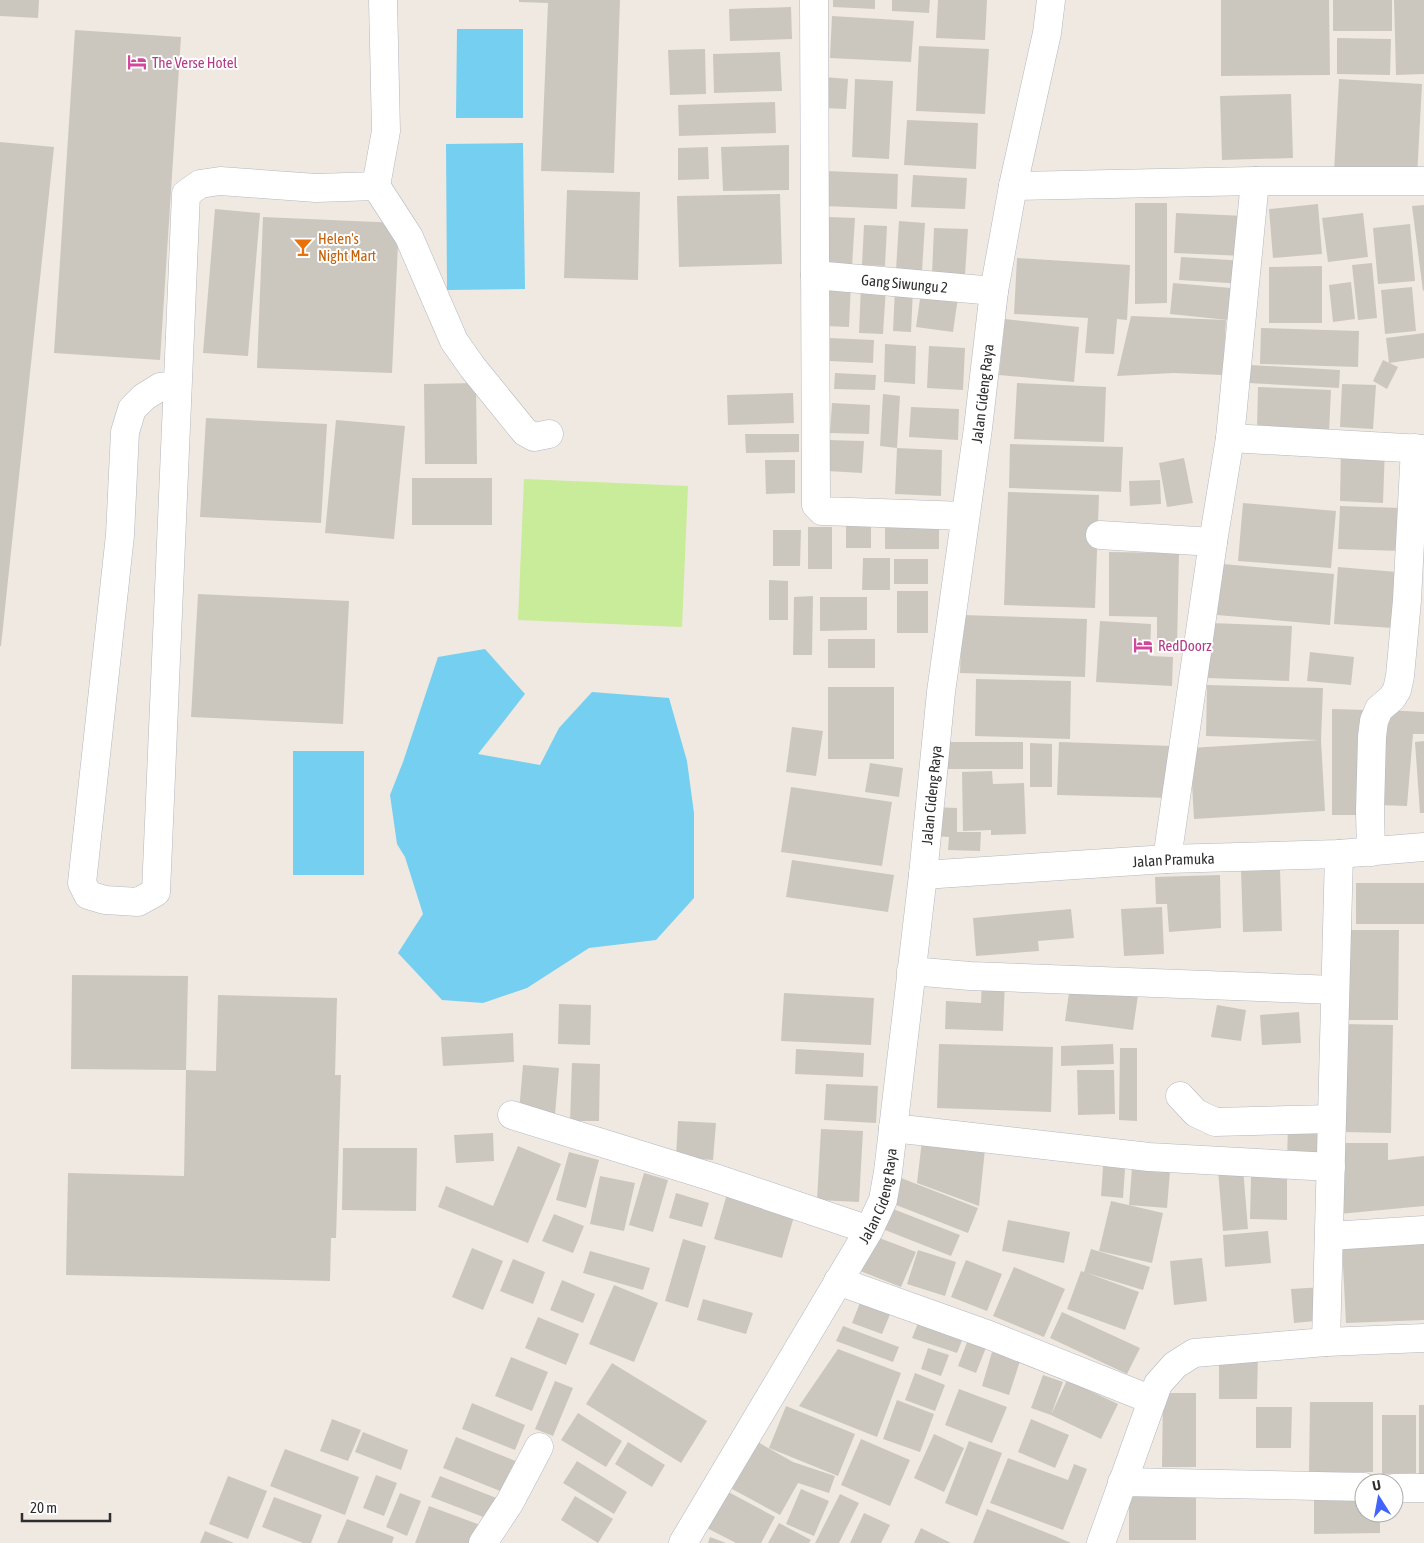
<svg xmlns="http://www.w3.org/2000/svg" width="1424" height="1543" font-family="'Asap Condensed',sans-serif">
  <style>
    .pitch { fill: #c9ec9a }
    .water { fill: #75cff0 }
    .building { fill: #cbc7bf }
    .lines { fill: none; stroke-linecap: round; stroke-linejoin: round }
    .minor-casing { stroke: #b4b7c1; stroke-width: 29 }
    .minor { stroke: #fff; stroke-width: 28 }
    .labels { text-anchor: middle; dominant-baseline: central; stroke-width: 4; stroke-linejoin: round; paint-order: stroke }
    .hotel-label { font-size: 15px; fill: #b23c85; stroke: #fff; text-anchor: start }
    .food-label { font-size: 15px; fill: #c56008; stroke: #fff; text-anchor: start }
    .street-label { font-size: 15px; fill: #2e2e2e; stroke: #fff }
  </style>
  <rect width="100%" height="100%" fill="#efe9e1"/>
  <path class="pitch" d="M524 479 688 486 682 627 518 620Z"/>
  <path class="water" d="M457 29H523V118H456Z
    M523 143 525 289 447 290 446 144Z
    M485 649 525 694 478 754 540 765 559 728 592 692 669 698 687 761 694 813V898L656 940 589 948 527 988 483 1003 442 1000 398 953 423 914 405 857 397 844 390 795 403 762 438 657Z
    M293 751H364V875H293Z"/>
  <path class="building" d="M0 0H39L38 18 0 16Z
    M519 0H620L614 173 541 171 548 3 519 2Z
    M833 0H875V9L833 7Z
    M892 0H930L929 13 892 11Z
    M938 0H987L985 40 936 38Z
    M1221 0H1329L1330 75 1221 76Z
    M1333 0H1392V31H1333Z
    M1394 0H1424V74L1396 75Z
    M791 7 792 39 730 41 729 9Z
    M832 16 914 21 911 62 830 58Z
    M75 30 181 37 160 360 54 353Z
    M1337 38 1391 39 1390 75 1337 74Z
    M919 46 989 49 985 114 916 111Z
    M705 49 706 94 670 95 668 50Z
    M780 52 782 91 714 93 713 54Z
    M825 77 848 79 846 109 824 108Z
    M855 79 893 81 889 159 852 157Z
    M1339 79 1422 84 1417 177 1334 172Z
    M1291 94 1293 158 1222 160 1220 96Z
    M775 102 776 133 679 136 678 105Z
    M907 120 978 123 976 169 904 165Z
    M0 142 54 147 1 646H0Z
    M789 145V190L723 191 721 147Z
    M708 147 709 179 678 180V148Z
    M826 171 898 174 897 209 824 206Z
    M913 175 967 178 965 209 911 207Z
    M567 190 640 192 638 280 564 278Z
    M780 194 782 264 679 267 677 196Z
    M1135 203H1167V303L1135 304Z
    M1318 204 1322 254 1273 258 1269 209Z
    M1424 205V290L1423 291 1412 206Z
    M215 209 260 213 248 356 203 353Z
    M1176 213 1246 216 1244 256 1174 253Z
    M1363 213 1368 257 1328 262 1322 218Z
    M263 217 399 223 392 373 257 368Z
    M829 217 855 218 852 266 827 265Z
    M899 221 925 223 922 271 896 270Z
    M1410 224 1415 281 1378 284 1373 228Z
    M864 225 887 226 885 266 862 265Z
    M934 228 968 229 965 275 932 274Z
    M1181 257 1246 261 1245 284 1179 280Z
    M1017 258 1130 265 1127 320 1117 319 1114 354 1085 353 1088 318 1014 314Z
    M1372 263 1377 318 1358 320 1352 265Z
    M1322 266V323H1269V267Z
    M827 281 851 282 849 327 825 326Z
    M1351 282 1355 319 1333 322 1329 285Z
    M1173 283 1231 288 1228 320 1170 314Z
    M861 285 886 287 883 334 859 333Z
    M1412 287 1416 331 1385 334 1381 290Z
    M895 288 913 289 911 332 893 331Z
    M921 292 958 297 953 332 916 327Z
    M1131 316 1226 320 1223 375 1173 373 1117 376Z
    M1005 319 1079 327 1074 382 999 375Z
    M1261 328 1359 331 1358 367 1260 364Z
    M1424 333V358L1389 363 1386 338Z
    M830 338 874 340 873 363 829 361Z
    M885 344 916 346 915 384 884 382Z
    M929 346 965 348 963 390 927 388Z
    M1383 360 1398 367 1387 389 1373 381Z
    M1250 365 1340 370 1339 388 1248 383Z
    M835 373 876 375 875 390 834 389Z
    M476 383 477 464H425L424 384Z
    M1017 383 1106 387 1104 442 1014 439Z
    M1342 384 1376 385 1373 429 1340 427Z
    M1258 387 1331 390 1329 432 1257 429Z
    M793 393 794 423 728 425 727 395Z
    M883 394 900 396 897 448 880 446Z
    M832 403 870 405 869 434 830 433Z
    M911 407 959 409 958 440 909 437Z
    M206 418 327 424 321 523 200 517Z
    M336 420 405 426 394 539 325 533Z
    M745 434H799V452L746 453Z
    M828 440 864 441 862 473 827 471Z
    M1010 444 1123 447 1121 492 1009 488Z
    M1341 446 1385 447 1383 503 1340 501Z
    M897 448 942 450 941 496 895 494Z
    M1184 458 1193 503 1167 507 1159 463Z
    M765 460H795V493L766 494Z
    M412 478H492V525H412Z
    M1160 480 1161 504 1130 506 1129 481Z
    M1008 492 1099 495 1095 608 1004 605Z
    M1243 503 1336 511 1331 568 1238 561Z
    M1340 506 1401 508 1400 551 1338 549Z
    M846 518H871V548H846Z
    M885 521H939V549H885Z
    M808 527H832V569H808Z
    M773 530H801L800 566H773Z
    M1109 552 1179 553 1177 647H1157V617L1109 616Z
    M863 558H890V590H862Z
    M894 559H928V584H894Z
    M1223 564 1334 574 1330 625 1217 615Z
    M1338 567 1397 572 1393 628 1334 624Z
    M769 580 788 581V620H769Z
    M897 591H928V633H897Z
    M198 594 349 601 343 724 191 717Z
    M813 596 812 655H793L794 597Z
    M820 597H867V630L820 631Z
    M962 615 1087 619 1085 677 960 673Z
    M1100 621 1151 624 1150 656 1173 657 1172 686 1096 682Z
    M1210 623 1292 626 1289 681 1208 678Z
    M828 639H875V668H828Z
    M1310 652 1354 657 1351 685 1307 681Z
    M976 679 1071 681 1070 739 975 736Z
    M1207 685 1323 688 1321 740 1325 811 1194 819 1190 748 1319 740 1206 736Z
    M828 687H894V759H828Z
    M1332 709 1368 710 1365 815H1332Z
    M1385 710 1424 712V734H1413L1407 806 1379 805Z
    M792 727 823 731 816 776 786 772Z
    M1424 741V813H1420L1415 742Z
    M941 742H1023V769H941Z
    M1059 742 1173 746 1171 798 1057 795Z
    M1030 743 1052 744V787H1030Z
    M870 763 903 768 899 797 865 792Z
    M992 771 993 784 1024 783 1026 834 991 835V830L963 831 962 772Z
    M791 787 892 802 882 866 781 852Z
    M933 807 957 808V832H981L980 851 948 850 949 837 933 836Z
    M792 860 894 875 888 912 786 897Z
    M1280 869 1282 931 1243 932 1241 870Z
    M1220 875 1221 928 1169 932 1167 904H1156L1155 877Z
    M1356 883H1424V924H1356Z
    M1162 907 1164 954 1124 956 1121 909Z
    M1071 909 1074 938 1038 941 1039 951 976 956 973 918Z
    M1348 930H1399L1398 1020H1348Z
    M72 975 188 976 186 1070 71 1069Z
    M982 979 1005 980 1003 1031 945 1029 946 1001 981 1003Z
    M1070 986 1138 995 1133 1030 1065 1021Z
    M784 993 874 998 871 1045 781 1041Z
    M218 995 337 998 335 1075H341L336 1238H331L330 1281 66 1275 68 1173 184 1176 186 1070 216 1071Z
    M559 1004 591 1005 590 1045 558 1044Z
    M1217 1005 1246 1010 1241 1041 1211 1037Z
    M1299 1012 1301 1043 1262 1045 1260 1015Z
    M1344 1024 1393 1025 1391 1133 1342 1132Z
    M513 1033 514 1062 443 1066 441 1037Z
    M939 1044 1053 1047 1051 1112 937 1108Z
    M1113 1044 1114 1064 1061 1066V1046Z
    M1120 1048H1137V1121L1119 1120Z
    M796 1049 864 1053 863 1077 795 1074Z
    M572 1063 600 1064 599 1121H570Z
    M523 1065 559 1068 555 1115 519 1112Z
    M1077 1070H1114L1115 1114 1078 1115Z
    M826 1084 878 1086 876 1123 824 1120Z
    M678 1121 716 1123 713 1160 676 1157Z
    M1288 1124 1320 1125 1319 1162H1287Z
    M821 1129 863 1131 859 1202 817 1200Z
    M923 1132 986 1140 979 1206 917 1183Z
    M493 1133 494 1161 456 1163 454 1135Z
    M1341 1143H1388V1160L1424 1156V1206L1339 1214Z
    M518 1146 561 1164 528 1243 438 1207 446 1186 493 1206Z
    M343 1148H417L416 1211 342 1210Z
    M569 1152 599 1160 586 1208 556 1200Z
    M1104 1153 1126 1155 1123 1198 1101 1196Z
    M1133 1156 1171 1159 1167 1208 1129 1205Z
    M1243 1168 1248 1229 1223 1231 1218 1170Z
    M644 1173 668 1180 653 1232 629 1225Z
    M600 1176 635 1183 624 1231 590 1224Z
    M1251 1177H1287V1220L1250 1219Z
    M901 1178 978 1208 968 1233 891 1203Z
    M676 1193 709 1203 702 1227 669 1218Z
    M727 1194 795 1213 782 1258 714 1239Z
    M1111 1201 1163 1213 1152 1263 1099 1251Z
    M888 1207 960 1235 951 1256 880 1228Z
    M554 1214 584 1226 573 1253 542 1241Z
    M1008 1220 1070 1232 1064 1263 1002 1251Z
    M1268 1231 1271 1263 1225 1267 1223 1235Z
    M869 1234 916 1252 901 1287 855 1269Z
    M1424 1237V1320L1346 1323 1342 1246Z
    M683 1239 706 1246 688 1308 665 1301Z
    M472 1248 503 1261 483 1310 452 1297Z
    M1091 1249 1150 1267 1143 1290 1087 1273 1139 1292 1125 1330 1067 1309 1081 1271 1084 1272Z
    M918 1250 956 1262 945 1296 907 1284Z
    M590 1251 650 1268 643 1290 583 1273Z
    M1202 1258 1207 1301 1174 1305 1170 1261Z
    M513 1259 545 1272 533 1304 500 1291Z
    M966 1260 1002 1274 987 1311 951 1297Z
    M1014 1267 1065 1289 1044 1337 993 1316Z
    M562 1280 595 1294 583 1323 550 1310Z
    M614 1285 658 1303 634 1362 589 1344Z
    M1324 1287 1326 1320 1294 1323 1291 1289Z
    M703 1299 753 1313 746 1334 697 1320Z
    M861 1300 891 1312 882 1334 852 1323Z
    M1062 1312 1140 1348 1127 1374 1050 1338Z
    M538 1317 579 1334 566 1365 525 1348Z
    M918 1323 963 1338 957 1353 912 1338Z
    M843 1326 899 1347 893 1362 836 1341Z
    M969 1337 987 1345 976 1373 958 1366Z
    M928 1348 949 1355 941 1376 921 1369Z
    M838 1349 901 1373 877 1437 799 1406Z
    M992 1352 1020 1361 1009 1395 982 1386Z
    M1219 1353H1258L1257 1399H1219Z
    M511 1357 548 1372 532 1411 495 1396Z
    M612 1363 707 1421 681 1463 586 1404Z
    M915 1373 945 1385 935 1411 905 1400Z
    M1043 1375 1063 1382 1051 1415 1031 1408Z
    M1067 1380 1118 1404 1101 1439 1051 1415Z
    M555 1381 573 1388 553 1436 535 1429Z
    M959 1389 1007 1407 992 1443 945 1425Z
    M1163 1393H1196V1467H1162Z
    M897 1400 934 1414 920 1452 883 1439Z
    M1310 1402H1373V1472H1309Z
    M472 1403 525 1425 515 1450 462 1429Z
    M1419 1405H1424V1474H1419Z
    M786 1406 855 1434 838 1476 769 1448Z
    M1256 1407H1292L1291 1448H1256Z
    M578 1413 622 1441 606 1467 561 1440Z
    M1382 1415H1416V1473L1382 1474Z
    M332 1419 361 1430 348 1461 320 1451Z
    M1031 1419 1069 1435 1055 1468 1018 1452Z
    M363 1432 408 1450 401 1470 355 1452Z
    M934 1434 964 1448 944 1492 914 1478Z
    M747 1436 793 1462 835 1476 829 1493 798 1483 780 1515 721 1483Z
    M456 1437 518 1462 505 1493 443 1468Z
    M861 1439 910 1460 890 1506 841 1485Z
    M969 1441 1002 1453 977 1516 945 1503Z
    M628 1442 665 1465 652 1487 615 1464Z
    M285 1449 359 1477 345 1515 270 1486Z
    M1008 1458 1068 1480 1074 1464 1087 1469 1063 1530 990 1503Z
    M577 1461 627 1492 614 1514 563 1483Z
    M376 1475 397 1483 384 1516 363 1508Z
    M228 1476 267 1491 248 1539 209 1524Z
    M440 1476 499 1499 491 1520 431 1497Z
    M721 1488 775 1517 761 1543H736L705 1527Z
    M801 1489 829 1501 814 1536 786 1524Z
    M400 1493 421 1501 407 1536 386 1527Z
    M1129 1493 1196 1494V1540H1129Z
    M1314 1493H1364V1513H1380V1533L1314 1534Z
    M840 1494 859 1503 839 1543H815Z
    M575 1496 613 1519 598 1543 561 1520Z
    M274 1497 322 1515 311 1543H303L262 1527Z
    M429 1506 483 1526 476 1543H415Z
    M987 1509 1055 1536 1071 1543H973Z
    M864 1513 890 1525 881 1543H850Z
    M347 1519 394 1537 392 1543H337Z
    M779 1523 811 1540 809 1543H768Z
    M921 1528 951 1543H914Z
    M205 1531 234 1543H200Z
    M710 1537 726 1543H708Z"/>
  <g class="lines">
    <g class="minor-casing">
      <g id="minor">
        <path d="M383 0 386 131 376 186 409 237 454 341 473 368 525 432 534 437 549 434"/>
        <path d="M814 0 816 505 822 511 965 516"/>
        <path d="M1013 186 1255 181H1424"/>
        <path id="s1" d="M815 275 994 291"/>
        <path d="M177 385 160 387 144 397 132 409 125 432 120 535 82 883 88 895 105 900 138 902 156 892 186 194 200 184 220 181 316 188 376 186"/>
        <path d="M1230 438 1424 449"/>
        <path d="M1100 535 1213 542"/>
        <path d="M1371 852 1370 811 1372 737 1374 721 1379 709 1392 698 1397 690 1400 676 1407 600 1415 448"/>
        <path d="M1167 859 1213 542 1230 438 1255 181"/>
        <path id="s2" d="M923 875 1167 859 1339 854 1424 847"/>
        <path d="M911 971 970 976 1335 990"/>
        <path d="M1180 1096 1196 1113 1215 1122 1332 1119"/>
        <path d="M512 1115 712 1177 869 1230"/>
        <path d="M893 1128 1149 1157 1331 1167"/>
        <path d="M1330 1236 1424 1230"/>
        <path d="M838 1281 989 1335 1152 1400"/>
        <path d="M1326 1342 1339 854"/>
        <path d="M1122 1482 1364 1487"/>
        <path d="M1394 1488H1424"/>
        <path d="M483 1543 510 1502 539 1447"/>
        <path id="s3" d="M683 1543 869 1230 883 1200 888 1172 923 875 941 692 978 428 994 291 1013 186 1047 33 1051 0"/>
        <path d="M1101 1543 1158 1384 1175 1365 1194 1353 1326 1342 1424 1338"/>
      </g>
    </g>
    <use href="#minor" class="minor"/>
  </g>
  <defs>
    <g id="hotel-bare" transform="scale(1.5)"><path d="M-6-4.5h1.5V1H6V5H4.5V3h-9V5H-6ZM-4 0a1.8 1.8 0 1 1 3.6 0ZM.5 0V-2.5h3Q6-2.5 6 0Z" fill="#d1479c" stroke="#fff" stroke-width="2.5" paint-order="stroke"/></g>
    <g id="bar-bare" transform="scale(1.5)"><path d="M-6-5H6L.8 .8V4.5H3.5V6h-7V4.5H-.8V.8Z" fill="#e8710a" stroke="#fff" stroke-width="2.5" paint-order="stroke"/></g>
  </defs>
  <g fill-rule="evenodd">
    <use href="#hotel-bare" x="137" y="62"/>
    <use href="#bar-bare" x="303" y="247"/>
    <use href="#hotel-bare" x="1143" y="645"/>
  </g>
  <g class="labels">
    <g class="hotel-label">
      <text x="152" y="62">The Verse Hotel</text>
      <text x="1158" y="645">RedDoorz</text>
    </g>
    <g class="food-label">
      <text x="318" y="238">Helen's<tspan x="318" dy="17">Night Mart</tspan></text>
    </g>
    <g class="street-label">
      <text stroke="none"><textPath href="#s1" startOffset="90">Gang Siwungu 2</textPath></text>
      <text stroke="none"><textPath href="#s3" startOffset="1210">Jalan Cideng Raya</textPath></text>
      <text stroke="none"><textPath href="#s3" startOffset="805">Jalan Cideng Raya</textPath></text>
      <text stroke="none"><textPath href="#s2" startOffset="251">Jalan Pramuka</textPath></text>
      <text stroke="none"><textPath href="#s3" startOffset="400">Jalan Cideng Raya</textPath></text>
    </g>
  </g>
  <g transform="translate(1379 1498) rotate(349)"><circle r="24" fill="#ffffff" stroke="#ababab"/>
  <path d="M0-4L9 19L0 12L-9 19Z" fill="#4264fb"/>
  <text y="-8" font-size="14" font-weight="bold" text-anchor="middle" fill="#2e2e2e">U</text>
  </g>
  <path d="M22 1513v8h88v-8" fill="none" stroke="#2e2e2e" stroke-width="2.5"/>
  <text x="30" y="1513" font-size="15" fill="#2e2e2e" stroke="#ffffff" stroke-width="4" paint-order="stroke">20 m</text>
</svg>
